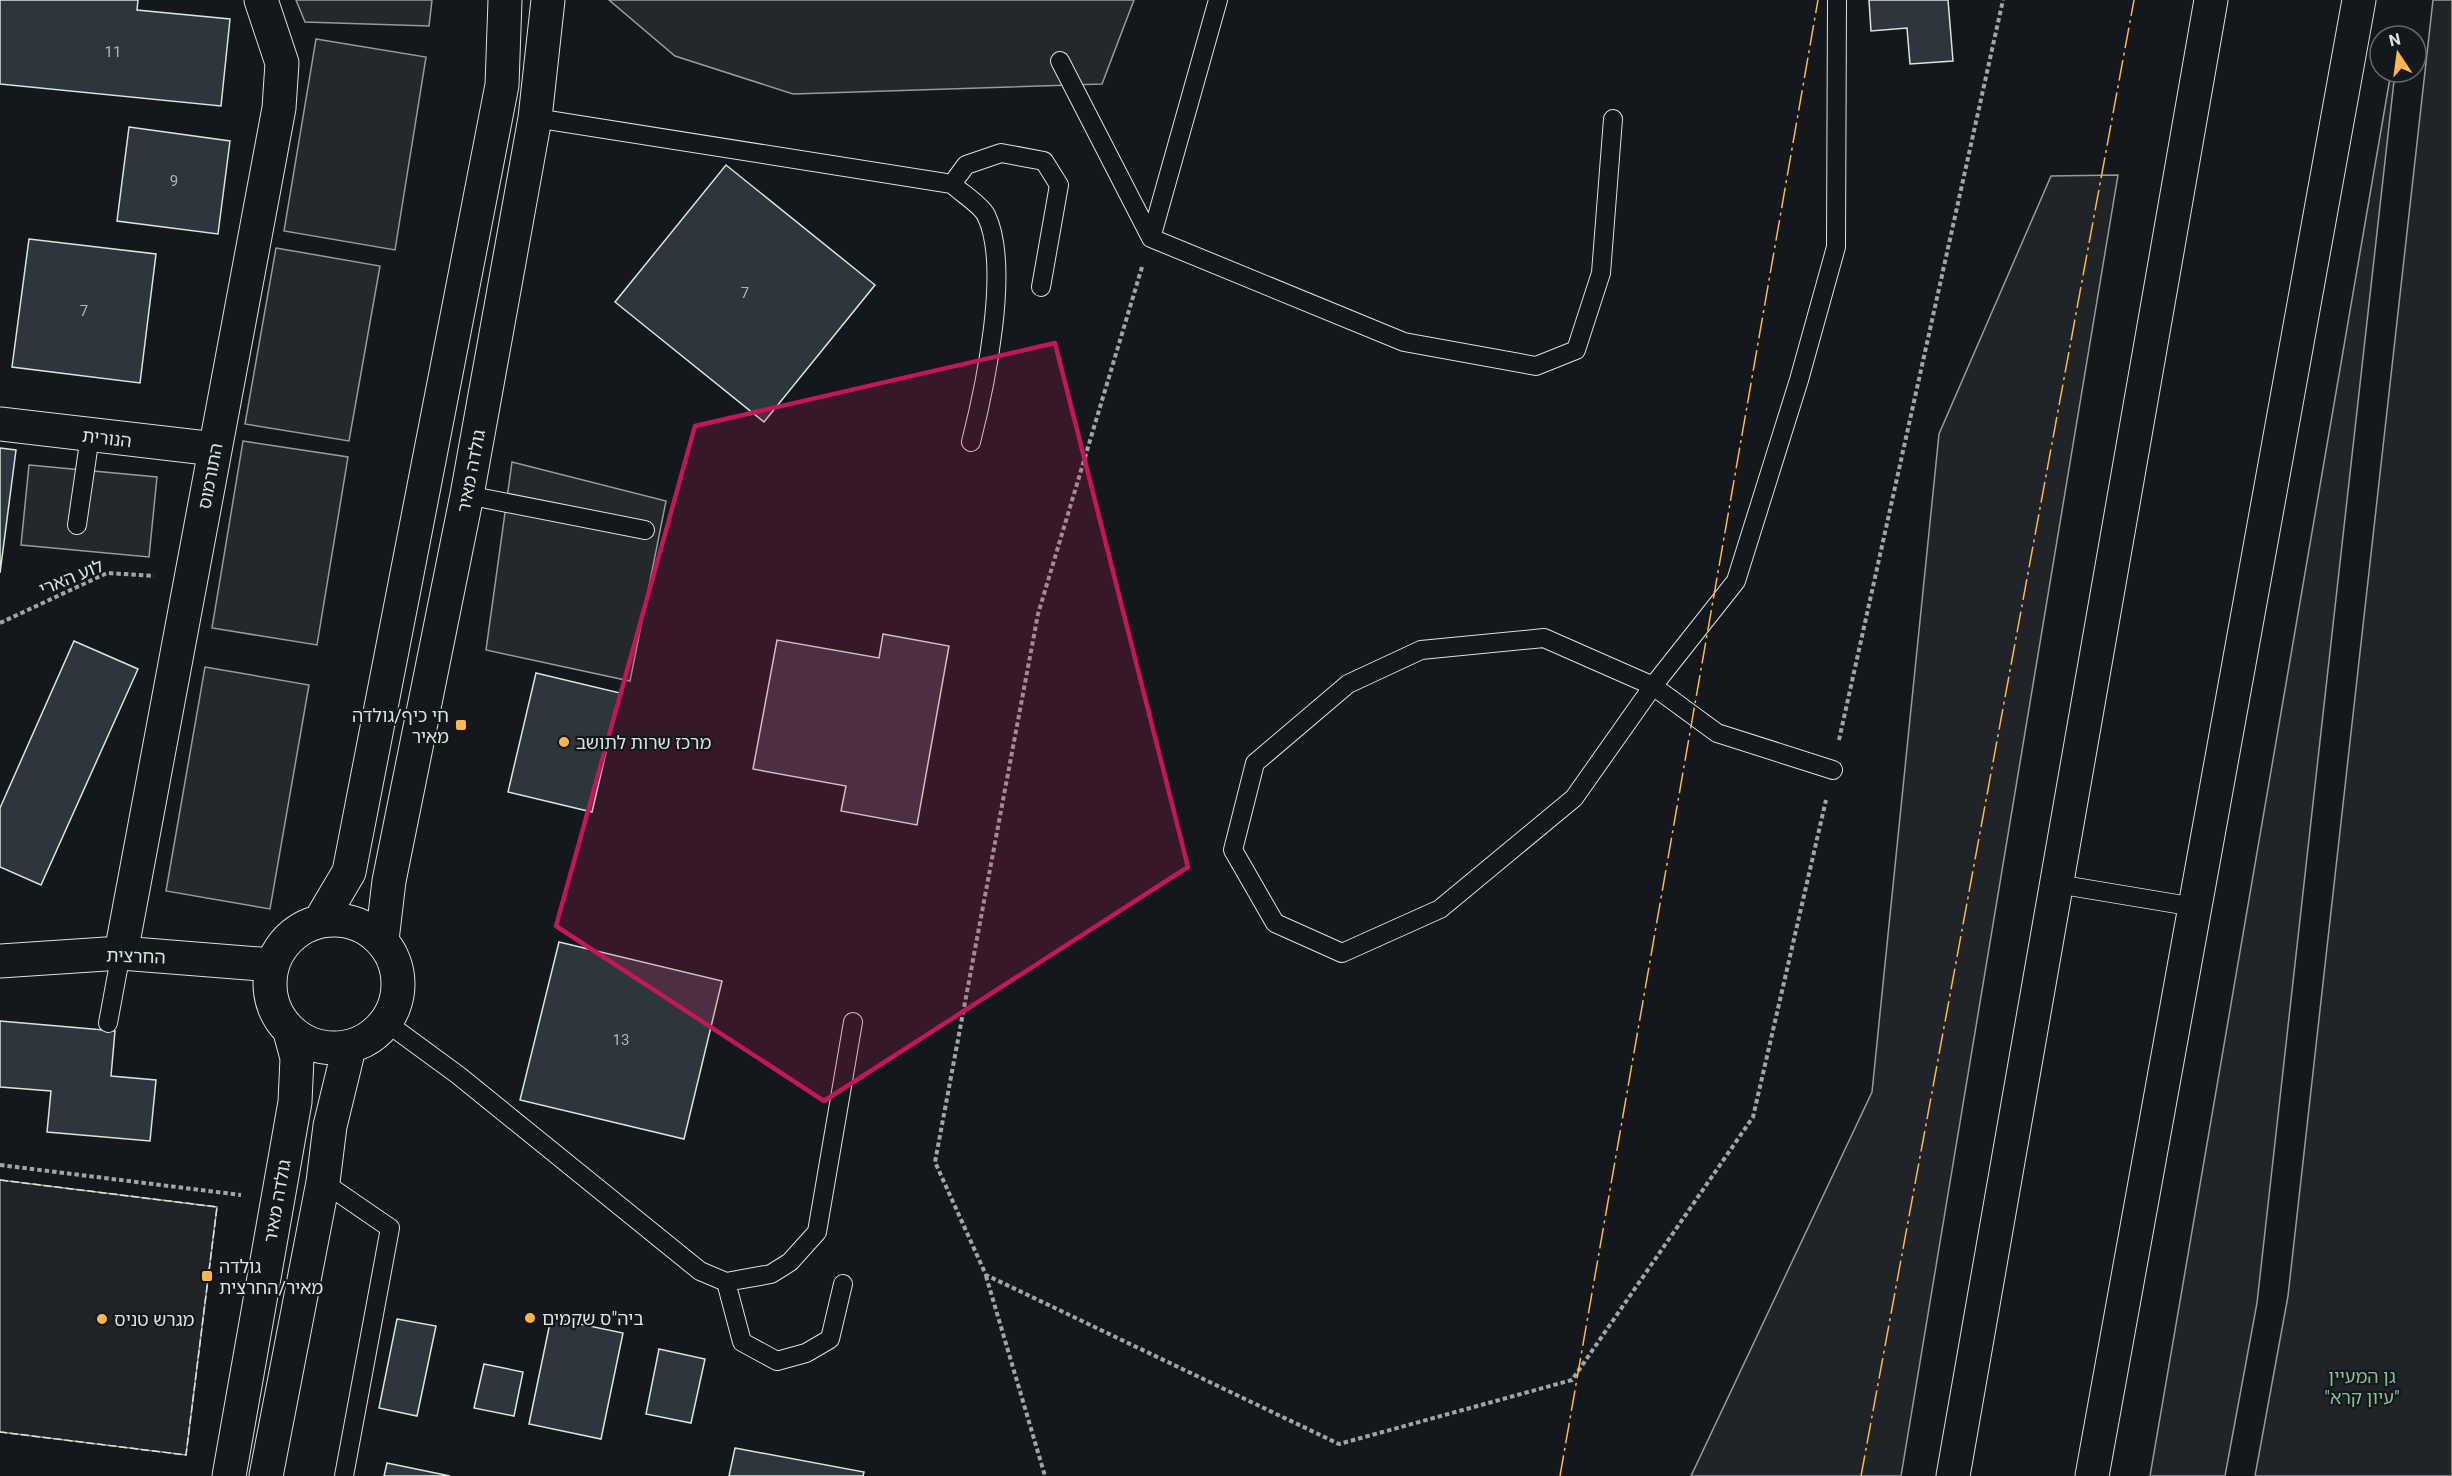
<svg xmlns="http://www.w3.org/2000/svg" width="2452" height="1476" font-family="Roboto,'Noto Sans Hebrew',sans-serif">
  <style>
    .green { fill: #202428; stroke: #939e99; stroke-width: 1.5 }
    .parking { fill: #24282b; stroke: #939e99; stroke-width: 1.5 }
    .building { fill: #2c363c; stroke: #d8e6dc; stroke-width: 1.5 }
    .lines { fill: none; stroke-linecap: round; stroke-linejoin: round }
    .lane-casing { stroke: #d8e6dc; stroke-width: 20 }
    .street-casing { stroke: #d8e6dc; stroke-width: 35 }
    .secondary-casing { stroke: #d8e6dc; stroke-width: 35 }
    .highway-casing { stroke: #d8e6dc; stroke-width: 35 }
    .path { stroke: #9da8a2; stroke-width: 4; stroke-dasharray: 4.5 3; stroke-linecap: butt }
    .lane { stroke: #14181c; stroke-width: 18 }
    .street { stroke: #14181c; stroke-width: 33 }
    .secondary { stroke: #14181c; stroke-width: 33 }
    .highway { stroke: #14181c; stroke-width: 33 }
    .fence { stroke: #d8e6dc; stroke-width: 1.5; stroke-dasharray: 8 3; stroke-linecap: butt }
    .power { stroke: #ffb74d; stroke-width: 1.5; stroke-dasharray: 21 4.5 3 4.5; stroke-linecap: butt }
    .marked { fill: #c2185b; fill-opacity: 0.2; stroke: #c2185b; stroke-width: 4.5; stroke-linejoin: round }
    .poi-dot { fill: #ffb74d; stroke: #14181c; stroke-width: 2 }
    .labels { text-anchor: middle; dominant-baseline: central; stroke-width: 4.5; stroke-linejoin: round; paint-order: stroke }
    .number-label { font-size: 15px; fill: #adbab4 }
    .street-label { font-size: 18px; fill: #d8e6dc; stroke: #14181c }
    .poi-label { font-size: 18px; fill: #d8e6dc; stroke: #14181c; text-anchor: start }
    .park-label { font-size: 18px; fill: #8ac095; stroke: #14181c }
  </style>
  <rect width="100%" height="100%" fill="#14181c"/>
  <path class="green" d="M2433 0H2452V1476H2255L2288 1296Z
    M2391 72H2395L2257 1303 2225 1476H2150Z
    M2118 175 1901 1476H1691L1872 1092 1939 434 2051 176Z
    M0 1180 217 1207 186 1455 0 1432Z"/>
  <path class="parking" d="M296 0H432L429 26 305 22Z
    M609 0H1134L1102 84 793 94 675 56Z
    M316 39 426 57 395 250 284 231Z
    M276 248 380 266 349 441 245 424Z
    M243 441 348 457 317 645 212 628Z
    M512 462 666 501 630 681 486 650Z
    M29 465 157 477 149 557 21 545Z
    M205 667 309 685 270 909 166 891Z"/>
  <path class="building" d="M0 0H138L137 10 230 19 221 106 0 84Z
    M1869 0H1948L1953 61 1910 64 1907 28 1871 31Z
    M129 127 230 141 218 234 117 221Z
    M726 165 875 285 764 422 615 302Z
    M29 239 156 254 140 383 12 367Z
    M0 448 16 450 0 573Z
    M883 634 949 646 917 825 841 811 846 786 753 769 777 640 879 658Z
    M74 641 138 669 41 885 0 867V808Z
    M536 673 620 693 592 812 508 792Z
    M559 942 722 981 684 1139 520 1100Z
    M0 1021 115 1031 111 1076 156 1080 150 1141 47 1132 51 1091 0 1087Z
    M551 1318 623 1333 601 1439 529 1424Z
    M397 1319 436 1326 417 1416 379 1408Z
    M659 1349 705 1359 691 1423 646 1414Z
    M484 1364 523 1372 514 1416 474 1408Z
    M735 1448 864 1472 863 1476H729Z
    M387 1463 450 1476H384Z"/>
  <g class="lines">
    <g class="lane-casing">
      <path id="lane" d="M1218 0 1151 238 1404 342 1536 366 1576 350 1601 273 1613 119
        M1060 61 1151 238
        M535 118 952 184C961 193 980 204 986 215 1011 266 985 387 971 442
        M952 184 966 165 1001 153 1044 161 1059 185 1041 287
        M467 495 645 530
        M77 525 90 436
        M1833 770 1717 733 1653 686 1544 638 1421 650 1348 684 1255 763 1233 850 1275 923 1342 953 1440 909 1574 798 1653 686 1736 581 1799 380 1836 247 1837 0
        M2057 884 2195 907
        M108 1023 121 953
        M387 1023 458 1075 700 1271 726 1282 771 1274 790 1262 817 1232 853 1022
        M323 1182 390 1228 344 1476
        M726 1282 742 1342 777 1361 806 1353 830 1339 843 1284"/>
    </g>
    <g class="street-casing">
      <path id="street" d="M0 424 215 449
        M121 953 279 108 282 63 261 0
        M0 961 121 953 272 965"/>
    </g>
    <g class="secondary-casing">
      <path id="secondary" d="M270 984a64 64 0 1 1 128 0a64 64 0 1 1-128 0Z
        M320 921 349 872 502 85 505 0
        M382 940 389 881 467 495 535 118 548 0
        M229 1476 295 1102 297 1058 290 1032
        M266 1476 323 1182 330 1126 349 1048"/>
    </g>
    <g class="highway-casing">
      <path id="highway" d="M1953 1476 2211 0
        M2092 1476 2359 0"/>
    </g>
    <path class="path" d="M1142 267 1038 614 935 1162 986 1275 1339 1444 1572 1380 1753 1117 1826 800
      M0 623 107 573 154 576
      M1839 740 2003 0
      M0 1165 241 1195
      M986 1276 1045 1476"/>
    <use href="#lane" class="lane"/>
    <use href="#street" class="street"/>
    <use href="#secondary" class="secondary"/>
    <use href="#highway" class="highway"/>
    <path class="fence" d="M0 1180 217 1207 186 1455 0 1432"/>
    <path class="power" d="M1560 1476 1818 0
      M1861 1476 2134 0"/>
  </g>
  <path class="marked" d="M1055 343 1188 867 824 1101 556 926 695 426Z"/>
  <g class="poi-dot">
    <rect x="455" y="719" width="12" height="12" rx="3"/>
    <circle cx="564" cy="742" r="6"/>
    <rect x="201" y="1270" width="12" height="12" rx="3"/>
    <circle cx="530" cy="1318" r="6"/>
    <circle cx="102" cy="1319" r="6"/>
  </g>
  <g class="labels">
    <g class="number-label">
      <text x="113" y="52">11</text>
      <text x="174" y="181">9</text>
      <text x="745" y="293">7</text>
      <text x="84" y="311">7</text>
      <text x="621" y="1040">13</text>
    </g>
    <g class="street-label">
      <text transform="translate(107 438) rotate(7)">הנורית</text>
      <text transform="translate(471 471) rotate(-79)">גולדה מאיר</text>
      <text transform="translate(210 476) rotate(-79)">התורמוס</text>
      <text transform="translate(71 577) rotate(-22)">לוע הארי</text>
      <text transform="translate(136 956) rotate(2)">החרצית</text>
      <text transform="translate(277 1201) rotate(-80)">גולדה מאיר</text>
    </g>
    <g class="poi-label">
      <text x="449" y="715" text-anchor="end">חי כיף/גולדה<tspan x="449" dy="21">מאיר</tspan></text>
      <text x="576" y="742">מרכז שרות לתושב</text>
      <text x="219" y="1266">גולדה<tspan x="219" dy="21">מאיר/החרצית</tspan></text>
      <text x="542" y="1318">ביה"ס שקמים</text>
      <text x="114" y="1319">מגרש טניס</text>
    </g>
    <g class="park-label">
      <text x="2362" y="1376">גן המעיין<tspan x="2362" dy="21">"עיון קרא"</tspan></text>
    </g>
  </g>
  <g transform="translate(2398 54) rotate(347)"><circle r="28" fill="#14181c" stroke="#626a69" stroke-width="1.5"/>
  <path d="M0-4.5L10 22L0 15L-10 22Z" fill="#ffb74d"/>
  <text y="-9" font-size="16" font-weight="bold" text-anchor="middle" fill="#d8e6dc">N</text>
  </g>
</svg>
